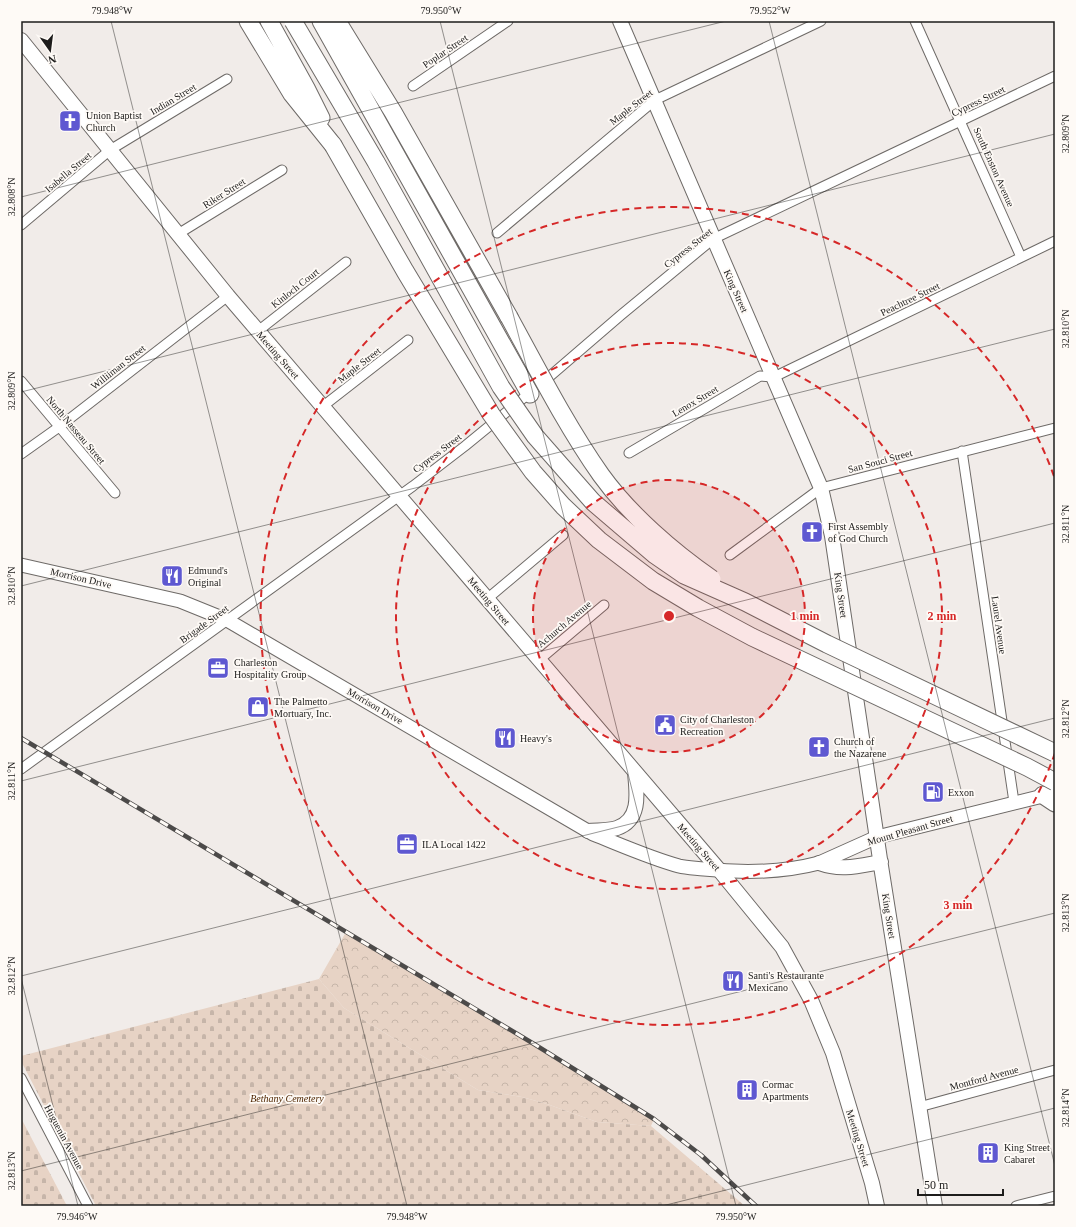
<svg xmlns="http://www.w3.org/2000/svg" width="1076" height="1227" font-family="'Times New Roman',serif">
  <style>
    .forest { fill: url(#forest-crowns) }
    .cemetery { fill: url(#cemetery-stones) }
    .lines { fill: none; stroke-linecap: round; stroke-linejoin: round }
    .minor-casing { stroke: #6e6a67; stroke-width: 11 }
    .secondary-casing { stroke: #6e6a67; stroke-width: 15 }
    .primary-casing { stroke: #6e6a67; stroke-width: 16 }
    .motorway-casing { stroke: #6e6a67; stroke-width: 19 }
    .minor { stroke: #fff; stroke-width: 9 }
    .secondary { stroke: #fff; stroke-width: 13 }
    .primary { stroke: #fff; stroke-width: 14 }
    .motorway { stroke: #fff; stroke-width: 17 }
    .rail-casing { stroke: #4c4a49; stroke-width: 4.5 }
    .rail { stroke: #fefaf6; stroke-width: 3; stroke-dasharray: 9; stroke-linecap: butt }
    .motorway-bridge-casing { stroke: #6e6a67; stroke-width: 19; stroke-linecap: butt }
    .motorway-bridge { stroke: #fff; stroke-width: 17 }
    .ticks { fill: none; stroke: #1d1c1b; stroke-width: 1; stroke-opacity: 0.45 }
    .ring { fill: none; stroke: #d62828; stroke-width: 2; stroke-dasharray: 7 5 }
    .labels { text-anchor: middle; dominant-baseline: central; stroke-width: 3.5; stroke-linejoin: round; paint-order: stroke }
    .street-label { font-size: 10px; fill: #1d1c1b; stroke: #fefaf6 }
    .poi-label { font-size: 10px; fill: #1d1c1b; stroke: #fefaf6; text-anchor: start }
    .park-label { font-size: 10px; font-style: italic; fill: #4f2601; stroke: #fefaf6 }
    .centre { fill: #d62828; stroke: #fefaf6; stroke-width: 2 }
    .ring-label { font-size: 12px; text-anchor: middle; font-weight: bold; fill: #d62828; stroke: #fefaf6; stroke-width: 3.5; stroke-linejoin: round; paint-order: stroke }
    .neatline { fill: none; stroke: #1d1c1b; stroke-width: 1.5 }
    .ticks-label { font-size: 10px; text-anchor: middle; fill: #1d1c1b }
  </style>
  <defs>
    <pattern id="forest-crowns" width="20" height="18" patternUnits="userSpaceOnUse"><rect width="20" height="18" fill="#e7d3c5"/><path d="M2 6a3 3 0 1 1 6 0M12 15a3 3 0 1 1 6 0" fill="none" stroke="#c6b5a9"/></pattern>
    <pattern id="cemetery-stones" width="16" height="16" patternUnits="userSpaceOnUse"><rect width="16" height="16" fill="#e7d3c5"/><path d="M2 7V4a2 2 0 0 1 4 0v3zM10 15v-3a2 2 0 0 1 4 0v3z" fill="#c6b5a9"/></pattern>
  </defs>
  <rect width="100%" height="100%" fill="#f1ece9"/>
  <path class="forest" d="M346 932 534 1044 654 1119 651 1126 597 1122 547 1104 522 1097 478 1090 344 1008 319 979Z"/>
  <path class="cemetery" d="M319 979 344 1008 478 1090 522 1097 547 1104 597 1122 651 1126 745 1206H96L21 1061V1056Z
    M21 1118 67 1206H21Z"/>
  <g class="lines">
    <g class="minor-casing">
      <path id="minor" d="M915 21 1021 257
        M413 86 508 21
        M21 225 110 150 227 79
        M497 233 655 100 821 21
        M178 234 282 170
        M258 331 346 262
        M21 381 115 493
        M542 383 621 315 713 239 1055 76
        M322 407 408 340
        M962 451 1014 802
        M629 453 760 376 774 377 1055 241
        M21 454 59 427 228 296
        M730 555 821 488 1055 428
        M487 599 563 535
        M539 660 604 605
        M21 769 413 486 465 446 532 391
        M21 1078 88 1206
        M919 1107 1055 1070
        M1016 1206 1055 1196"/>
    </g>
    <g class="secondary-casing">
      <path id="secondary" d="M21 565 180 601 227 620 593 834C621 845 650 858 679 866 687 868 696 868 704 869 742 873 781 873 819 863L877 837 1055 793"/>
    </g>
    <g class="primary-casing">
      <path id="primary" d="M620 21 821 488 832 536 881 866 935 1206
        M21 40 228 296 720 871 782 947 811 1000 833 1053 872 1183 877 1206
        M588 831C598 830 608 831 617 828 641 820 637 793 635 773
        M819 863C841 871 858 866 881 862"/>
    </g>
    <g class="motorway-casing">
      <path id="motorway" d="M248 21 292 94 333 145
        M269 21 306 88 321 118
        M321 21 530 394
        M337 21 393 112 509 317
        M1043 795 1055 803"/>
    </g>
    <use href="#minor" class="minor"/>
    <use href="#secondary" class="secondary"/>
    <use href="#primary" class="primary"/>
    <use href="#motorway" class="motorway"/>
    <g class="rail-casing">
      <path id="rail" d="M21 738 534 1044 654 1119 701 1155 756 1206"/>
    </g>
    <use href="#rail" class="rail"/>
    <g class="motorway-bridge-casing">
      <path id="motorway-bridge" d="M293 21 376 162 501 387 535 436 593 502 655 555 684 575 745 602 827 644 1055 753
        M333 145 405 271 491 414 533 472 563 506 599 540 653 581 698 608 752 637 1027 767 1055 782
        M509 317C538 370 566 425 601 475 629 514 673 552 712 579"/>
    </g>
    <use href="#motorway-bridge" class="motorway-bridge"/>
  </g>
  <path class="ticks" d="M111 21 407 1206M440 21 736 1206M769 21 1055 1166M21 197 726 21M21 392 1055 134M21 586 1055 329M21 781 1055 523M21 976 1055 718M21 978 78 1206M21 1171 1055 913M662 1206 1055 1108"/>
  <circle cx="669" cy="616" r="136" fill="#d62828" fill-opacity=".12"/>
  <g class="ring">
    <circle cx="669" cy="616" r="136"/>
    <circle cx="669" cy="616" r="273"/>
    <path d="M1055 753A409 409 0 1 1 1055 479"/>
  </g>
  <defs>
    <g id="church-square" transform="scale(1.15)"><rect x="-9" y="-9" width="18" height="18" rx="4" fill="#5e58d1" stroke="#fefaf6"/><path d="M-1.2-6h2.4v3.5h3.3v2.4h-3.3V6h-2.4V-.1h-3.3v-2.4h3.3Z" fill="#fff"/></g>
    <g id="restaurant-square" transform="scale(1.15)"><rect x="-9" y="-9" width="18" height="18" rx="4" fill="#5e58d1" stroke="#fefaf6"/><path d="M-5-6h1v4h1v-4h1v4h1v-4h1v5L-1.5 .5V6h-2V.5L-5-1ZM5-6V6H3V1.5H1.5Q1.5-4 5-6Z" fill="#fff"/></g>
    <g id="office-square" transform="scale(1.15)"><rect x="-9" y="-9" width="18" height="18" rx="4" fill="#5e58d1" stroke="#fefaf6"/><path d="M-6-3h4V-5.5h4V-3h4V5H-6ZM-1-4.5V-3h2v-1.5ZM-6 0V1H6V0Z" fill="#fff"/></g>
    <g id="shop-square" transform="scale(1.15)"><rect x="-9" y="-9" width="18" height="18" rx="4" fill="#5e58d1" stroke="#fefaf6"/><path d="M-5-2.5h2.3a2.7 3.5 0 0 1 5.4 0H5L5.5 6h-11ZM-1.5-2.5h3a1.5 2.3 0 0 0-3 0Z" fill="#fff"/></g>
    <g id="civic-square" transform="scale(1.15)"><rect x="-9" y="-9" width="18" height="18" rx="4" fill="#5e58d1" stroke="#fefaf6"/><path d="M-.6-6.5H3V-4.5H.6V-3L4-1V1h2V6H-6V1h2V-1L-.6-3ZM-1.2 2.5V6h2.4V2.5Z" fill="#fff"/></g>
    <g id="fuel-square" transform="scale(1.15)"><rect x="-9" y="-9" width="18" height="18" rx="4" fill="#5e58d1" stroke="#fefaf6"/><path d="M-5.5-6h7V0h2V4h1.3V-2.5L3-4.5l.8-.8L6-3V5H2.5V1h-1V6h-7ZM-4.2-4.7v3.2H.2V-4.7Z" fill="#fff"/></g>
    <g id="building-square" transform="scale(1.15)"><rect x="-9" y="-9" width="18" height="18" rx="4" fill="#5e58d1" stroke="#fefaf6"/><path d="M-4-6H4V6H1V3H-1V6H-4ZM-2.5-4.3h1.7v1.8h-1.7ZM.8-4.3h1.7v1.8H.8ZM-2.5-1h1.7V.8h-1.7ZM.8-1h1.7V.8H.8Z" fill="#fff"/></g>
  </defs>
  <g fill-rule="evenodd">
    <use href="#church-square" x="70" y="121"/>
    <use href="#church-square" x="812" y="532"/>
    <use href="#restaurant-square" x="172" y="576"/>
    <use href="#office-square" x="218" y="668"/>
    <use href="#shop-square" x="258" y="707"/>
    <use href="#civic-square" x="665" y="725"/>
    <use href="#restaurant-square" x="505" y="738"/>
    <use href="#church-square" x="819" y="747"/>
    <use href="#fuel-square" x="933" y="792"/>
    <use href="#office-square" x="407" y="844"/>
    <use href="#restaurant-square" x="733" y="981"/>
    <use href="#building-square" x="747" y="1090"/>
    <use href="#building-square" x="988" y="1153"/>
  </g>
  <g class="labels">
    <g class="street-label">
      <text transform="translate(445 51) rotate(-34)">Poplar Street</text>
      <text transform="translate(173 99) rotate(-31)">Indian Street</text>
      <text transform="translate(978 101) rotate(-26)">Cypress Street</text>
      <text transform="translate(631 107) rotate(-38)">Maple Street</text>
      <text transform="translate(994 167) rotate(66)">South Enston Avenue</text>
      <text transform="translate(68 172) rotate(-40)">Isabella Street</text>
      <text transform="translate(224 193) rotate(-32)">Riker Street</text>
      <text transform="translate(688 248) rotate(-38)">Cypress Street</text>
      <text transform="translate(295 288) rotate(-38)">Kinloch Court</text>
      <text transform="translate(736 291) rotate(66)">King Street</text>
      <text transform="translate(910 299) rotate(-26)">Peachtree Street</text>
      <text transform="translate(278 355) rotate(49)">Meeting Street</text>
      <text transform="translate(359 365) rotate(-38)">Maple Street</text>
      <text transform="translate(118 367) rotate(-38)">Williiman Street</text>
      <text transform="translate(695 401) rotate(-31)">Lenox Street</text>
      <text transform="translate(76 430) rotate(50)">North Nasseau Street</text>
      <text transform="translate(437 453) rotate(-37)">Cypress Street</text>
      <text transform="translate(880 461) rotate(-15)">San Souci Street</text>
      <text transform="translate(81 578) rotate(13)">Morrison Drive</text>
      <text transform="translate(841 595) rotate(82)">King Street</text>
      <text transform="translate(489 601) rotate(50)">Meeting Street</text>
      <text transform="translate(204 624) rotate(-36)">Brigade Street</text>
      <text transform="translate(564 624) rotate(-40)">Achurch Avenue</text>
      <text transform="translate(999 625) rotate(82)">Laurel Avenue</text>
      <text transform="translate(375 706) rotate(30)">Morrison Drive</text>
      <text transform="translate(910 830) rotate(-16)">Mount Pleasant Street</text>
      <text transform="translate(699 847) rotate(49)">Meeting Street</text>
      <text transform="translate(889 916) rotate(81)">King Street</text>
      <text transform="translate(984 1078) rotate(-15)">Montford Avenue</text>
      <text transform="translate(64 1137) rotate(62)">Huguenin Avenue</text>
      <text transform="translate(858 1138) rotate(73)">Meeting Street</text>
    </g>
    <g class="poi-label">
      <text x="86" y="115">Union Baptist<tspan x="86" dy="12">Church</tspan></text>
      <text x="828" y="526">First Assembly<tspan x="828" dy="12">of God Church</tspan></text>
      <text x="188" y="570">Edmund's<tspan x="188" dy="12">Original</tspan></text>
      <text x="234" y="662">Charleston<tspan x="234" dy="12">Hospitality Group</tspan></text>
      <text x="274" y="701">The Palmetto<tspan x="274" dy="12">Mortuary, Inc.</tspan></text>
      <text x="680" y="719">City of Charleston<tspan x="680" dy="12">Recreation</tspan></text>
      <text x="520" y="738">Heavy's</text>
      <text x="834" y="741">Church of<tspan x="834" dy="12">the Nazarene</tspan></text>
      <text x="948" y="792">Exxon</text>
      <text x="422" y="844">ILA Local 1422</text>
      <text x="748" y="975">Santi's Restaurante<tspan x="748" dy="12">Mexicano</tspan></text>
      <text x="762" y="1084">Cormac<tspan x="762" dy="12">Apartments</tspan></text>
      <text x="1004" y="1147">King Street<tspan x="1004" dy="12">Cabaret</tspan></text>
    </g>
    <g class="park-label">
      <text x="287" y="1098">Bethany Cemetery</text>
    </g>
  </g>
  <circle cx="669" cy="616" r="6" class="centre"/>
  <g class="ring-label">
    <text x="805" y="620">1 min</text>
    <text x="942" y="620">2 min</text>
    <text x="958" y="909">3 min</text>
  </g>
  <rect width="1076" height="1227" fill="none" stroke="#fefaf6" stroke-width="44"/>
  <g transform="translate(50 50) rotate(166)" stroke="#fefaf6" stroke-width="3" paint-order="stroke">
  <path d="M0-3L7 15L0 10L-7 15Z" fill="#1d1c1b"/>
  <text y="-6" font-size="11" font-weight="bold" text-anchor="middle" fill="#1d1c1b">N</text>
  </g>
  <path d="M918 1189v6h85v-6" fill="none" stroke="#1d1c1b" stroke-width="2"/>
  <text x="924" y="1189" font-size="12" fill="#1d1c1b" stroke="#fefaf6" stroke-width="3" paint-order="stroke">50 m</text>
  <rect x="22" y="22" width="1032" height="1183" class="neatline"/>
  <g class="ticks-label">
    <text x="112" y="14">79.948°W</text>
    <text x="441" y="14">79.950°W</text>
    <text x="770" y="14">79.952°W</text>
    <text transform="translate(1065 134) rotate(-90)" y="4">32.809°N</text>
    <text transform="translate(11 197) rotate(-90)" y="4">32.808°N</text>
    <text transform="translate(1065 329) rotate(-90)" y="4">32.810°N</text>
    <text transform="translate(11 391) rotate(-90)" y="4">32.809°N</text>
    <text transform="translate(1065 524) rotate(-90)" y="4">32.811°N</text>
    <text transform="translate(11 586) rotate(-90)" y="4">32.810°N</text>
    <text transform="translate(1065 719) rotate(-90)" y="4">32.812°N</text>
    <text transform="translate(11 781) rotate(-90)" y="4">32.811°N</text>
    <text transform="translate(1065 913) rotate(-90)" y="4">32.813°N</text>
    <text transform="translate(11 976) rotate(-90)" y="4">32.812°N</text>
    <text transform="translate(1065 1108) rotate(-90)" y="4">32.814°N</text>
    <text transform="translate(11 1171) rotate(-90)" y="4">32.813°N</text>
    <text x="77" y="1220">79.946°W</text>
    <text x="407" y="1220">79.948°W</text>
    <text x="736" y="1220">79.950°W</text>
  </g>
</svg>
